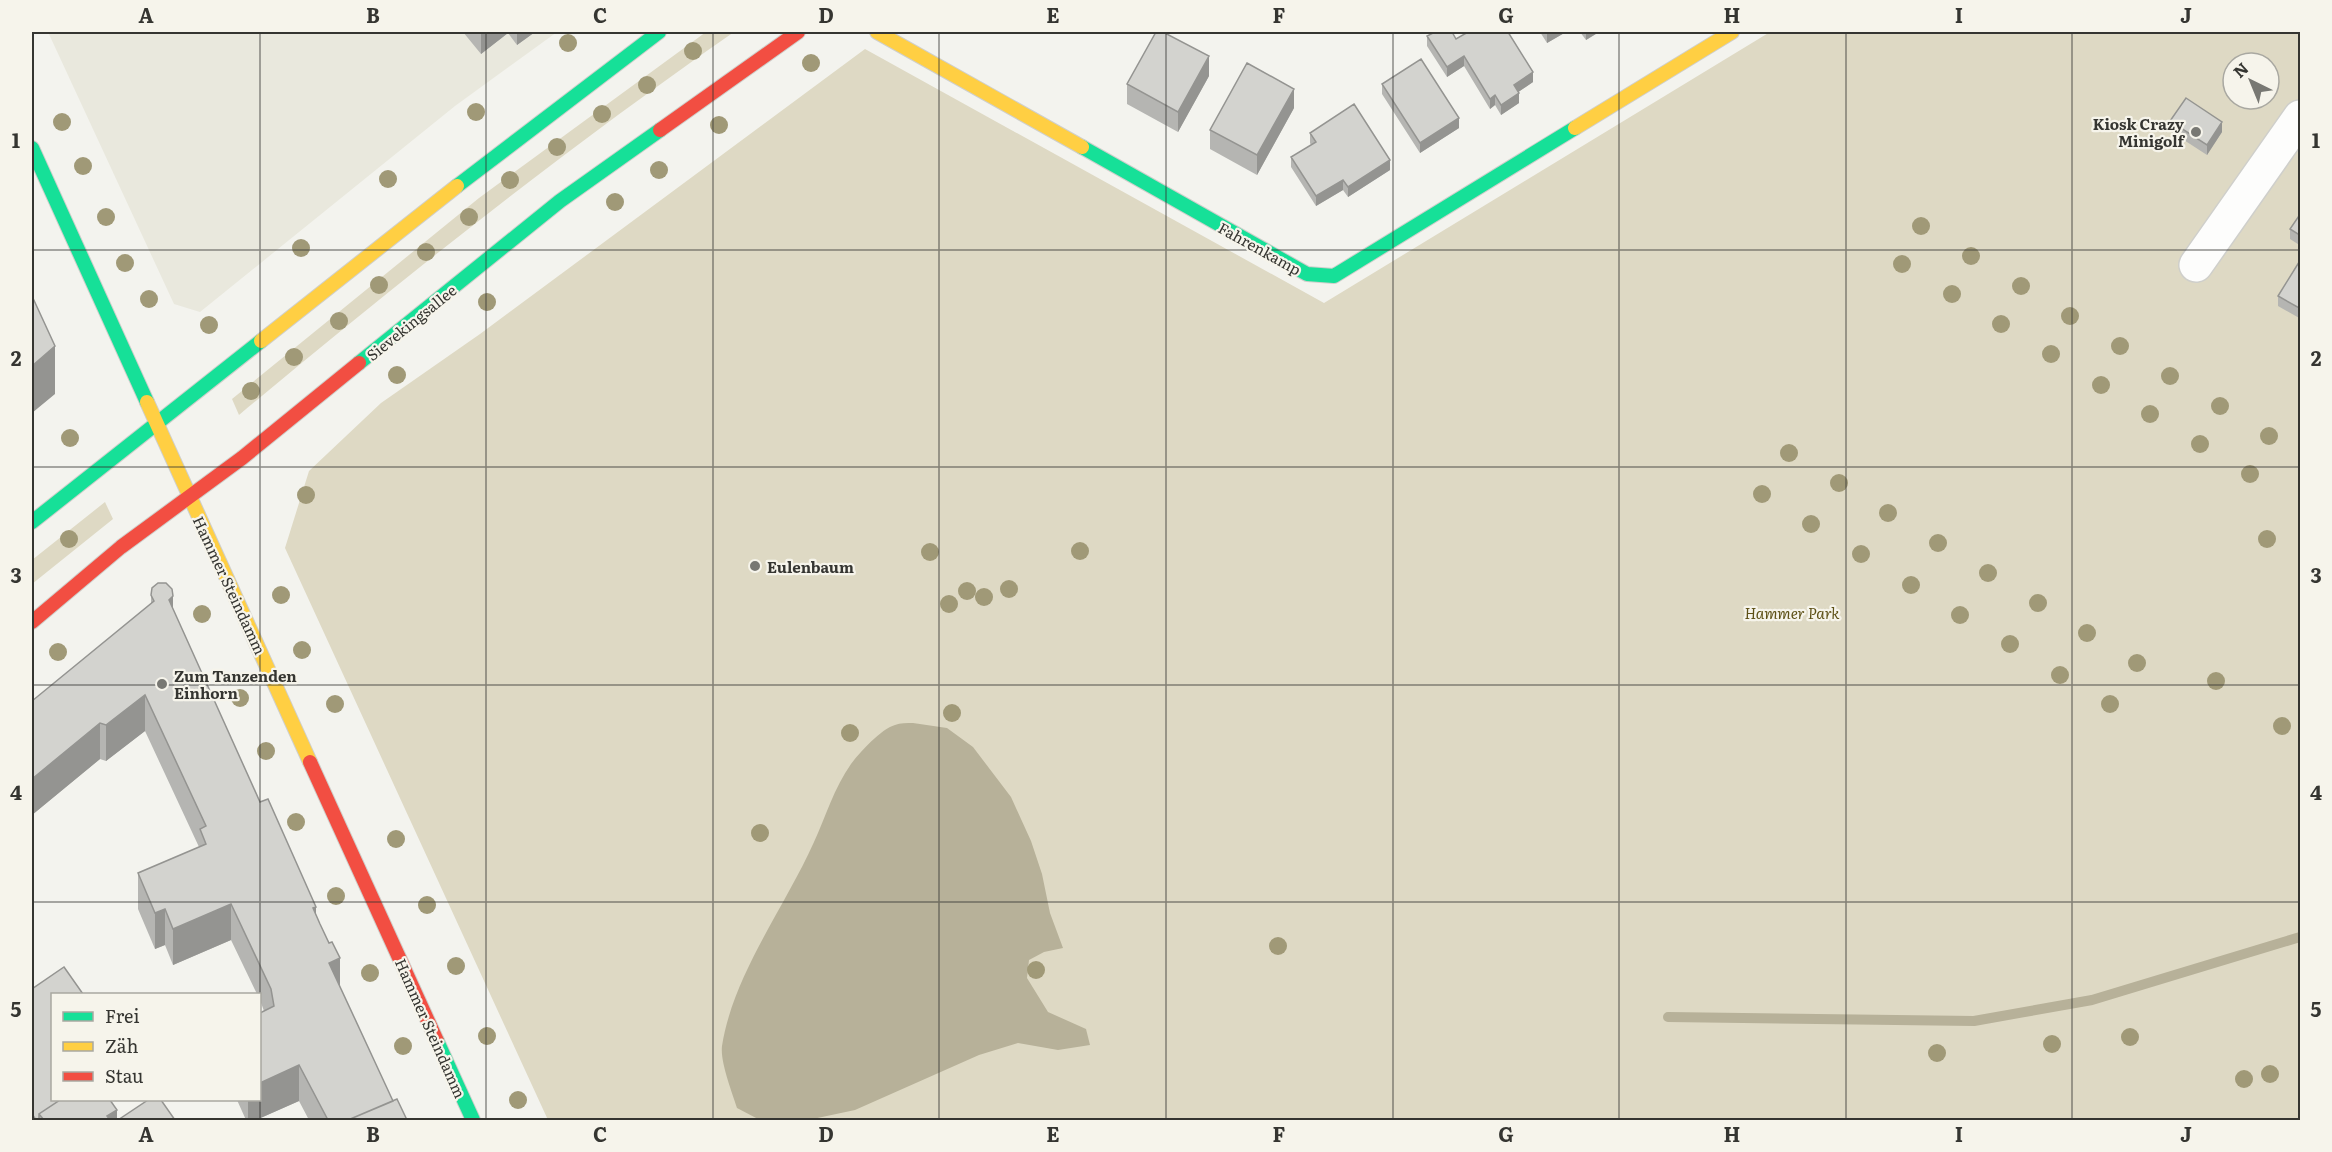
<svg xmlns="http://www.w3.org/2000/svg" width="2332" height="1152" font-family="Literata,serif">
  <style>
    .built { fill: #e9e8dd }
    .green { fill: #ded9c4; fill-rule: evenodd }
    .water { fill: #b7b199 }
    .lines { fill: none; stroke-linecap: round; stroke-linejoin: round }
    .stream { stroke: #b7b199; stroke-width: 10 }
    .street-casing { stroke: #cfcfcb; stroke-width: 36 }
    .fast-casing { stroke: #cfcfcb; stroke-width: 16 }
    .slow-casing { stroke: #cfcfcb; stroke-width: 16 }
    .jam-casing { stroke: #cfcfcb; stroke-width: 16 }
    .street { stroke: #fdfdfc; stroke-width: 33 }
    .fast { stroke: #16e098; stroke-width: 14 }
    .slow { stroke: #ffcf43; stroke-width: 14 }
    .jam { stroke: #f24e42; stroke-width: 14 }
    .tree { fill: #a09977 }
    .wall { fill: #b5b5b2 }
    .shaded-wall { fill: #949491 }
    .building { fill: #d3d3cf; stroke: #949491; stroke-width: 1.5 }
    .grid { fill: none; stroke: #353531; stroke-width: 1.5; stroke-opacity: 0.55 }
    .poi-dot { fill: #787873; stroke: #f6f4eb; stroke-width: 2 }
    .labels { text-anchor: middle; dominant-baseline: central; stroke-width: 4.5; stroke-linejoin: round; paint-order: stroke }
    .poi-label { font-size: 15px; font-weight: bold; fill: #353531; stroke: #f6f4eb; text-anchor: start }
    .street-label { font-size: 15px; fill: #353531; stroke: #f6f4eb }
    .park-label { font-size: 15px; font-style: italic; fill: #5d5016; stroke: #f6f4eb }
    .neatline { fill: none; stroke: #353531; stroke-width: 2 }
    .grid-label { font-size: 20px; text-anchor: middle; font-weight: bold; fill: #353531 }
  </style>
  <rect width="100%" height="100%" fill="#f3f3ee"/>
  <path class="built" d="M48 32H557L455 106 200 312 174 304Z"/>
  <path class="green" d="M706 32H734C563 151 399 281 239 415L232 399 479 198Z
    M1770 32H2300V1120H548L285 548 309 471 381 403 480 334 865 49 1324 303ZM2233 63H2269V99H2233Z
    M105 502 113 519 32 584V560Z"/>
  <path class="water" d="M913 723 947 728 973 747 1011 797 1031 841 1042 874 1050 913 1063 948 1044 952 1029 960 1027 978 1048 1012 1086 1029 1090 1045 1058 1050 1018 1043 979 1055 855 1110 808 1120 758 1119 737 1108C732 1092 720 1062 722 1046 733 975 785 907 814 842 826 816 834 788 851 764 860 752 881 729 895 725 900 723 907 723 913 723Z"/>
  <g class="lines">
    <path class="stream" d="M1668 1017 1974 1021 2092 1000 2300 937"/>
    <g class="street-casing">
      <path id="street" d="M2196 265 2300 117"/>
    </g>
    <g class="fast-casing">
      <path id="fast" d="M1082 147 1307 274 1334 276 1575 128
        M32 148 147 402
        M457 186 659 32
        M359 363 560 201 660 130
        M32 522 261 341
        M437 1041 473 1120"/>
    </g>
    <g class="slow-casing">
      <path id="slow" d="M877 32 1082 147
        M1575 128 1732 32
        M261 341 457 186
        M147 402 310 762"/>
    </g>
    <g class="jam-casing">
      <path id="jam" d="M660 130 798 32
        M32 622 121 547 242 458 359 363
        M310 762 437 1041"/>
    </g>
    <use href="#street" class="street"/>
    <use href="#fast" class="fast"/>
    <use href="#slow" class="slow"/>
    <use href="#jam" class="jam"/>
  </g>
  <g class="tree">
    <circle cx="568" cy="43" r="9"/>
    <circle cx="693" cy="51" r="9"/>
    <circle cx="811" cy="63" r="9"/>
    <circle cx="647" cy="85" r="9"/>
    <circle cx="476" cy="112" r="9"/>
    <circle cx="602" cy="114" r="9"/>
    <circle cx="62" cy="122" r="9"/>
    <circle cx="719" cy="125" r="9"/>
    <circle cx="557" cy="147" r="9"/>
    <circle cx="83" cy="166" r="9"/>
    <circle cx="659" cy="170" r="9"/>
    <circle cx="388" cy="179" r="9"/>
    <circle cx="510" cy="180" r="9"/>
    <circle cx="615" cy="202" r="9"/>
    <circle cx="106" cy="217" r="9"/>
    <circle cx="469" cy="217" r="9"/>
    <circle cx="1921" cy="226" r="9"/>
    <circle cx="301" cy="248" r="9"/>
    <circle cx="426" cy="252" r="9"/>
    <circle cx="1971" cy="256" r="9"/>
    <circle cx="125" cy="263" r="9"/>
    <circle cx="1902" cy="264" r="9"/>
    <circle cx="379" cy="285" r="9"/>
    <circle cx="2021" cy="286" r="9"/>
    <circle cx="1952" cy="294" r="9"/>
    <circle cx="149" cy="299" r="9"/>
    <circle cx="487" cy="302" r="9"/>
    <circle cx="2070" cy="316" r="9"/>
    <circle cx="339" cy="321" r="9"/>
    <circle cx="2001" cy="324" r="9"/>
    <circle cx="209" cy="325" r="9"/>
    <circle cx="2120" cy="346" r="9"/>
    <circle cx="2051" cy="354" r="9"/>
    <circle cx="294" cy="357" r="9"/>
    <circle cx="397" cy="375" r="9"/>
    <circle cx="2170" cy="376" r="9"/>
    <circle cx="2101" cy="385" r="9"/>
    <circle cx="251" cy="391" r="9"/>
    <circle cx="2220" cy="406" r="9"/>
    <circle cx="2150" cy="414" r="9"/>
    <circle cx="2269" cy="436" r="9"/>
    <circle cx="70" cy="438" r="9"/>
    <circle cx="2200" cy="444" r="9"/>
    <circle cx="1789" cy="453" r="9"/>
    <circle cx="2250" cy="474" r="9"/>
    <circle cx="1839" cy="483" r="9"/>
    <circle cx="1762" cy="494" r="9"/>
    <circle cx="306" cy="495" r="9"/>
    <circle cx="1888" cy="513" r="9"/>
    <circle cx="1811" cy="524" r="9"/>
    <circle cx="69" cy="539" r="9"/>
    <circle cx="2267" cy="539" r="9"/>
    <circle cx="1938" cy="543" r="9"/>
    <circle cx="1080" cy="551" r="9"/>
    <circle cx="930" cy="552" r="9"/>
    <circle cx="1861" cy="554" r="9"/>
    <circle cx="1988" cy="573" r="9"/>
    <circle cx="1911" cy="585" r="9"/>
    <circle cx="1009" cy="589" r="9"/>
    <circle cx="967" cy="591" r="9"/>
    <circle cx="281" cy="595" r="9"/>
    <circle cx="984" cy="597" r="9"/>
    <circle cx="2038" cy="603" r="9"/>
    <circle cx="949" cy="604" r="9"/>
    <circle cx="202" cy="614" r="9"/>
    <circle cx="1960" cy="615" r="9"/>
    <circle cx="2087" cy="633" r="9"/>
    <circle cx="2010" cy="644" r="9"/>
    <circle cx="302" cy="650" r="9"/>
    <circle cx="58" cy="652" r="9"/>
    <circle cx="2137" cy="663" r="9"/>
    <circle cx="2060" cy="675" r="9"/>
    <circle cx="2216" cy="681" r="9"/>
    <circle cx="240" cy="698" r="9"/>
    <circle cx="335" cy="704" r="9"/>
    <circle cx="2110" cy="704" r="9"/>
    <circle cx="952" cy="713" r="9"/>
    <circle cx="2282" cy="726" r="9"/>
    <circle cx="850" cy="733" r="9"/>
    <circle cx="266" cy="751" r="9"/>
    <circle cx="296" cy="822" r="9"/>
    <circle cx="760" cy="833" r="9"/>
    <circle cx="396" cy="839" r="9"/>
    <circle cx="336" cy="896" r="9"/>
    <circle cx="427" cy="905" r="9"/>
    <circle cx="1278" cy="946" r="9"/>
    <circle cx="456" cy="966" r="9"/>
    <circle cx="1036" cy="970" r="9"/>
    <circle cx="370" cy="973" r="9"/>
    <circle cx="487" cy="1036" r="9"/>
    <circle cx="2130" cy="1037" r="9"/>
    <circle cx="2052" cy="1044" r="9"/>
    <circle cx="403" cy="1046" r="9"/>
    <circle cx="1937" cy="1053" r="9"/>
    <circle cx="2270" cy="1074" r="9"/>
    <circle cx="2244" cy="1079" r="9"/>
    <circle cx="518" cy="1100" r="9"/>
  </g>
  <path class="wall" d="M463 32H535L517 45 508 33 481 54Z
    M1540 32H1566L1547 43Z
    M1580 32H1599L1586 40Z
    M1427 36 1456 39 1533 82 1518 92 1519 103 1501 115 1495 105 1490 109 1464 66 1447 77 1427 46Z
    M1209 76 1178 132 1127 104V84Z
    M1382 84 1459 128 1420 153 1382 94Z
    M1294 108 1257 175 1210 149V130Z
    M2170 121 2222 132 2207 155 2170 131Z
    M1310 133 1390 170 1348 197 1343 190 1316 206 1291 167V157L1311 145 1310 143Z
    M2301 213V246L2290 239V229Z
    M2301 259V319L2278 306V296Z
    M151 595 173 610 260 802 316 916 340 988 393 1101 407 1120H309L299 1101 256 1120H246L237 1100H260L264 1011 260 1000V994H257L231 940 173 965 165 945 155 949 138 909V873L199 847 145 731 106 761 100 759 32 815V701L151 604Z
    M32 989 52 1100 117 1120H32Z"/>
  <path class="shaded-wall" d="M481 32H508V33L481 54Z
    M517 32H535L517 45Z
    M1547 32H1566L1547 43Z
    M1586 32H1599L1586 40Z
    M1209 56V76L1178 132V112Z
    M1464 56V66L1447 77V67Z
    M1533 72V82L1514 95V85Z
    M1294 89V108L1257 175V155Z
    M1519 93V103L1501 115V105Z
    M1495 95V105L1490 109V99Z
    M1459 118V128L1420 153V143Z
    M2222 122V132L2207 155V145Z
    M1390 160V170L1348 197V187Z
    M1343 180V190L1316 206V196Z
    M55 346V394L32 413V366Z
    M173 596V632L169 600Z
    M145 695V731L106 761V725Z
    M100 723V759L32 815V779Z
    M231 904V940L173 965V929Z
    M316 907V942L313 908Z
    M165 909V945L155 949V913Z
    M340 958V994L329 963Z
    M299 1065V1101L256 1120H248V1100H260V1083Z
    M117 1110V1120H107V1116Z"/>
  <path class="building" d="M1156 32H1163L1209 56 1178 112 1127 84Z
    M1435 32H1452L1456 39 1468 32H1508L1533 72 1514 85 1519 93 1501 105 1495 95 1490 99 1464 56 1447 67 1427 36Z
    M1421 59 1459 118 1420 143 1382 84Z
    M1247 63 1294 89 1257 155 1210 130Z
    M2186 98 2222 122 2207 145 2170 121Z
    M1354 104 1390 160 1348 187 1343 180 1316 196 1291 157 1316 142 1310 133Z
    M2301 213V236L2290 229Z
    M2301 259V309L2278 296Z
    M32 296 55 346 32 366Z
    M158 583H166L172 589 173 596 169 600 260 802 268 799 316 907 313 908 320 924 329 943 332 942 340 958 329 963 393 1101 348 1120H328L299 1065 260 1083V1013L274 1006 271 989 231 904 173 929 165 909 155 913 138 873 206 844 200 829 206 826 145 695 106 725 100 723 32 779V701L154 601 151 595 152 588Z
    M64 967 83 994H52V1100H60L39 1114V1120H36L32 1114V989Z
    M397 1099 407 1120H348Z
    M60 1100H110L117 1110 107 1116 110 1120H44L39 1114Z
    M148 1100H161L175 1120H118Z"/>
  <path class="grid" d="M260 32V1120M486 32V1120M713 32V1120M939 32V1120M1166 32V1120M1393 32V1120M1619 32V1120M1846 32V1120M2072 32V1120M32 250H2300M32 467H2300M32 685H2300M32 902H2300"/>
  <g class="poi-dot">
    <circle cx="2196" cy="132" r="6"/>
    <circle cx="755" cy="566" r="6"/>
    <circle cx="162" cy="684" r="6"/>
  </g>
  <g class="labels">
    <g class="poi-label">
      <text x="2184" y="123" text-anchor="end">Kiosk Crazy<tspan x="2184" dy="17">Minigolf</tspan></text>
      <text x="767" y="566">Eulenbaum</text>
      <text x="174" y="675">Zum Tanzenden<tspan x="174" dy="17">Einhorn</tspan></text>
    </g>
    <g class="street-label">
      <text transform="translate(1260 248) rotate(29)">Fahrenkamp</text>
      <text transform="translate(411 322) rotate(-39)">Sievekingsallee</text>
      <text transform="translate(230 585) rotate(65)">Hammer Steindamm</text>
      <text transform="translate(431 1028) rotate(66)">Hammer Steindamm</text>
    </g>
    <g class="park-label">
      <text x="1792" y="612">Hammer Park</text>
    </g>
  </g>
  <rect width="2332" height="1152" fill="none" stroke="#f6f4eb" stroke-width="66"/>
  <rect x="51" y="993" width="210" height="108" fill="#f6f4eb" stroke="#a9a8a1" stroke-width="1.5"/>
  <rect x="63" y="1012" width="30" height="9" fill="#16e098" stroke="#a9a8a1" stroke-width="1.5"/>
  <text x="105" y="1023" font-size="18" fill="#353531">Frei</text>
  <rect x="63" y="1042" width="30" height="9" fill="#ffcf43" stroke="#a9a8a1" stroke-width="1.5"/>
  <text x="105" y="1053" font-size="18" fill="#353531">Zäh</text>
  <rect x="63" y="1072" width="30" height="9" fill="#f24e42" stroke="#a9a8a1" stroke-width="1.5"/>
  <text x="105" y="1083" font-size="18" fill="#353531">Stau</text>
  <g transform="translate(2251 81) rotate(317)"><circle r="28" fill="#f6f4eb" stroke="#a9a8a1" stroke-width="1.5"/>
  <path d="M0-4.5L10 22L0 15L-10 22Z" fill="#787873"/>
  <text y="-9" font-size="16" font-weight="bold" text-anchor="middle" fill="#353531">N</text>
  </g>
  <rect x="33" y="33" width="2266" height="1086" class="neatline"/>
  <g class="grid-label">
    <text x="146" y="23">A</text>
    <text x="373" y="23">B</text>
    <text x="600" y="23">C</text>
    <text x="826" y="23">D</text>
    <text x="1053" y="23">E</text>
    <text x="1279" y="23">F</text>
    <text x="1506" y="23">G</text>
    <text x="1732" y="23">H</text>
    <text x="1959" y="23">I</text>
    <text x="2186" y="23">J</text>
    <text x="16" y="148">1</text>
    <text x="2316" y="148">1</text>
    <text x="16" y="366">2</text>
    <text x="2316" y="366">2</text>
    <text x="16" y="583">3</text>
    <text x="2316" y="583">3</text>
    <text x="16" y="800">4</text>
    <text x="2316" y="800">4</text>
    <text x="16" y="1017">5</text>
    <text x="2316" y="1017">5</text>
    <text x="146" y="1142">A</text>
    <text x="373" y="1142">B</text>
    <text x="600" y="1142">C</text>
    <text x="826" y="1142">D</text>
    <text x="1053" y="1142">E</text>
    <text x="1279" y="1142">F</text>
    <text x="1506" y="1142">G</text>
    <text x="1732" y="1142">H</text>
    <text x="1959" y="1142">I</text>
    <text x="2186" y="1142">J</text>
  </g>
</svg>
